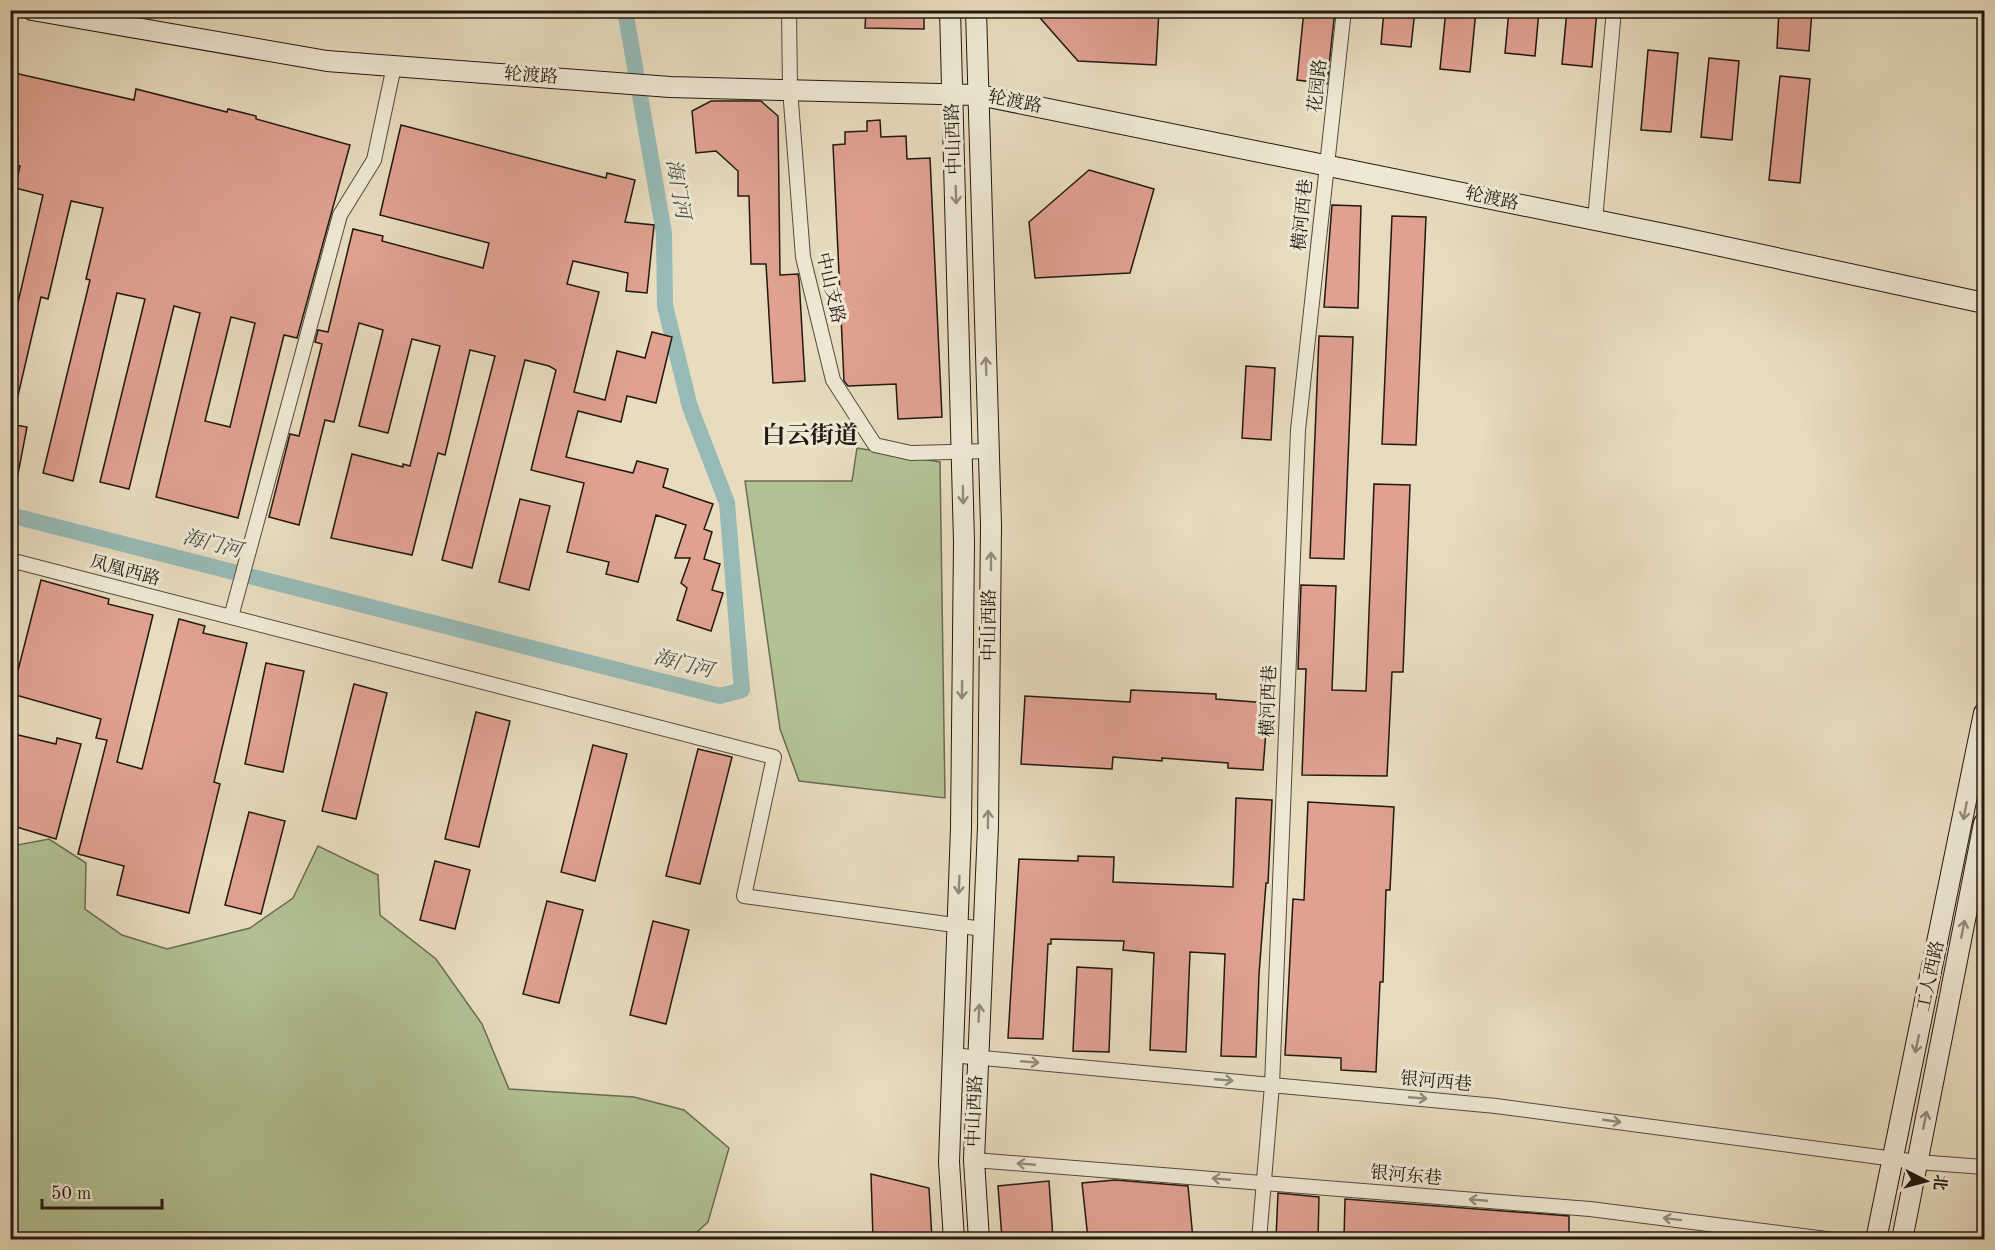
<svg xmlns="http://www.w3.org/2000/svg" width="1995" height="1250" font-family="'Old Standard TT','Noto Serif SC',serif">
  <style>
    .green { fill: #b2c194; stroke: #6a6c52; stroke-width: 1.5 }
    .lines { fill: none; stroke-linecap: round; stroke-linejoin: round }
    .canal { stroke: #97bab6; stroke-width: 16 }
    .building { fill: #e0a191; stroke: #231810; stroke-width: 1.5; fill-rule: evenodd }
    .minor-casing { stroke: #54493c; stroke-width: 16 }
    .secondary-casing { stroke: #231810; stroke-width: 22 }
    .minor { stroke: #efe8d5; stroke-width: 14 }
    .secondary { stroke: #efe8d5; stroke-width: 20 }
    .oneway { stroke: #938a7c }
    .labels { text-anchor: middle; dominant-baseline: central; stroke-width: 6; stroke-linejoin: round; paint-order: stroke }
    .street-label { font-size: 18px; fill: #231810; stroke: #efe8d5 }
    .water-label { font-size: 20px; font-style: italic; fill: #4c514a; stroke: #efe8d5 }
    .district-label { font-size: 24px; font-weight: bold; fill: #231810; stroke: #efe8d5 }
  </style>
  <rect width="100%" height="100%" fill="#e7dcbe"/>
  <filter id="stains"><feTurbulence type="fractalNoise" baseFrequency=".00333" numOctaves="4"/><feColorMatrix values="0 0 0 0 .2 0 0 0 0 .09 0 0 0 0 .02 0 0 0 .5 -.17"/></filter>
  <radialGradient id="worn" r=".72"><stop offset=".6" stop-color="#630" stop-opacity="0"/><stop offset="1" stop-color="#630" stop-opacity=".3"/></radialGradient>
  <path class="green" d="M857 448 940 462 945 798 799 781 780 729 745 481H852Z
    M11 838 18 845 49 839 86 863 85 909 122 935 167 949 250 928 293 898 318 846 378 875 380 915 436 959 482 1024 509 1089 634 1097 684 1110 729 1148 708 1222 688 1240 11 1239Z"/>
  <g class="lines">
    <path class="canal" d="M10 515 720 696 742 690 727 503 690 407 665 306 664 233 625 10"/>
  </g>
  <path class="building" d="M866 10H924V29L865 28Z
    M1033 10H1159L1156 65 1078 61Z
    M1304 10H1335L1327 84 1297 80Z
    M1384 10H1415L1411 47 1381 44Z
    M1446 10H1476L1470 72 1440 69Z
    M1509 10H1539L1535 56 1505 53Z
    M1567 10H1597L1592 67 1562 64Z
    M1779 10H1812L1809 51 1777 48Z
    M1648 50 1678 53 1671 132 1641 130Z
    M1709 58 1739 61 1732 140 1701 137Z
    M10 72 134 100 136 89 227 112 228 109 256 116V119L350 145 297 338 284 335 238 518 156 497 200 313 174 306 129 489 100 482 145 299 117 293 73 481 43 473 90 280 86 279 103 208 71 201 48 299 41 297 16 404 10 403V309L16 311 43 195 15 188 20 166 10 165ZM231 317 255 323 230 427 205 421Z
    M1780 76 1810 79 1800 183 1769 180Z
    M711 101H761L778 116 780 275 798 274 799 279 805 381 773 383 766 264H751L749 196H738V171L716 151 696 153 692 111Z
    M880 120 881 137 906 136 907 159 930 158 942 417 898 419 896 384 848 386 844 381 833 145 845 144V132L867 131V121Z
    M401 125 606 178 607 173 635 180 625 222 654 225 647 293 626 291 628 273 573 261 567 284 599 292 574 392 605 400 617 351 645 358 652 332 672 337 656 403 627 396 621 422 578 411 566 457 633 473 637 461 668 469 663 487 713 504 704 529 712 532 704 559 720 564 712 590 723 593 711 631 677 620 687 588 681 583 690 558H675L686 525 656 515 638 582 606 574 609 562 567 552 584 483 531 470 556 370 549 366 525 360 472 568 442 560 495 356 470 350 445 455 438 453 412 555 331 538 352 454 403 467V464L410 466 440 346 412 339 388 433 359 426 383 330 359 323 334 422 325 420 299 525 269 517 290 434 299 436 322 344 315 342 318 330 328 332 353 229 383 236 382 241 483 268 489 243 380 215Z
    M1089 170 1154 189 1130 273 1035 278 1029 222Z
    M1332 205 1361 206 1358 308 1324 307Z
    M1392 216 1426 217 1416 445 1382 444Z
    M1319 336 1353 337 1344 559 1310 558Z
    M1246 366 1275 368 1271 440 1242 438Z
    M10 424 27 427 17 479H10Z
    M1374 484 1410 485 1403 672H1392L1387 776 1302 775 1306 669H1298L1301 585 1336 586 1332 690 1366 691Z
    M520 499 550 506 529 590 499 582Z
    M41 580 109 599 108 604 153 615 117 762 142 769 179 619 205 626 203 633 247 643 214 782 220 784 189 913 117 895 124 866 78 854 107 740 96 738 101 719 12 694Z
    M266 663 304 671 283 772 245 764Z
    M354 684 387 693 356 819 322 811Z
    M1131 690 1216 694V699L1268 703 1263 770 1228 768V763L1162 758V761L1113 757 1112 769 1021 764 1025 696 1130 702Z
    M476 712 510 721 479 847 445 839Z
    M10 733 56 744 57 738 81 744 56 839 10 825Z
    M593 745 627 754 595 881 561 872Z
    M698 749 732 757 700 884 666 876Z
    M1236 798 1272 800 1268 883H1266L1259 974 1256 1057 1221 1056 1225 954 1190 952 1186 1052 1150 1050 1154 953 1123 950 1124 941 1051 939V944H1048L1043 1039 1008 1038 1019 859 1078 861V856L1114 857 1113 882 1233 887Z
    M1308 802 1394 807 1390 890H1386L1383 982H1380L1376 1072 1341 1070V1058L1285 1055 1293 899 1304 900Z
    M249 812 285 821 261 914 225 905Z
    M435 861 470 870 455 929 420 920Z
    M547 901 583 910 559 1003 523 994Z
    M653 921 689 930 666 1024 630 1015Z
    M1077 967 1112 969 1109 1052 1073 1051Z
    M871 1174 929 1188 932 1239H873Z
    M1115 1180 1188 1186 1193 1239H1088L1082 1183Z
    M1049 1181 1053 1239H1002L998 1186Z
    M1278 1193 1319 1197 1318 1239H1276Z
    M1345 1199 1569 1216V1239H1344Z"/>
  <g class="lines">
    <g class="minor-casing">
      <path id="minor" d="M789 10 790 89 803 257 833 380 875 445 911 453 989 451
        M1595 220 1614 10
        M10 560 774 757 744 896 983 929
        M231 617 340 215 374 160 394 66
        M951 1055 1496 1106 1917 1162 1984 1167
        M974 1160 1590 1209 1834 1240
        M1259 1240 1272 1085 1298 430 1344 10"/>
    </g>
    <g class="secondary-casing">
      <path id="secondary" d="M32 10 327 61 670 87 979 95 1679 237 1984 303
        M950 10 964 542 961 828 949 1162 954 1240
        M976 10 991 525 988 827 974 1160 979 1240
        M1876 1240 1984 713
        M1902 1240 1984 823"/>
    </g>
    <use href="#minor" class="minor"/>
    <use href="#secondary" class="secondary"/>
  </g>
  <defs><path id="oneway-shaft" d="M-6 0H5M1.5-3L5.5 0L1.5 3" fill="none" stroke-width="1.6" stroke-linecap="round" stroke-linejoin="round" transform="scale(1.5)"/></defs>
  <g class="oneway">
    <use href="#oneway-shaft" transform="translate(956 195) rotate(88)"/>
    <use href="#oneway-shaft" transform="translate(986 366) rotate(-92)"/>
    <use href="#oneway-shaft" transform="translate(963 495) rotate(89)"/>
    <use href="#oneway-shaft" transform="translate(991 561) rotate(-90)"/>
    <use href="#oneway-shaft" transform="translate(962 690) rotate(91)"/>
    <use href="#oneway-shaft" transform="translate(1965 811) rotate(101)"/>
    <use href="#oneway-shaft" transform="translate(988 819) rotate(-89)"/>
    <use href="#oneway-shaft" transform="translate(959 885) rotate(93)"/>
    <use href="#oneway-shaft" transform="translate(1963 929) rotate(-79)"/>
    <use href="#oneway-shaft" transform="translate(979 1013) rotate(-87)"/>
    <use href="#oneway-shaft" transform="translate(1917 1044) rotate(102)"/>
    <use href="#oneway-shaft" transform="translate(1030 1062) rotate(5)"/>
    <use href="#oneway-shaft" transform="translate(1224 1080) rotate(5)"/>
    <use href="#oneway-shaft" transform="translate(1418 1098) rotate(5)"/>
    <use href="#oneway-shaft" transform="translate(1925 1120) rotate(-79)"/>
    <use href="#oneway-shaft" transform="translate(1612 1121) rotate(8)"/>
    <use href="#oneway-shaft" transform="translate(1026 1164) rotate(-175)"/>
    <use href="#oneway-shaft" transform="translate(1221 1179) rotate(-175)"/>
    <use href="#oneway-shaft" transform="translate(1478 1200) rotate(-175)"/>
    <use href="#oneway-shaft" transform="translate(1672 1219) rotate(-173)"/>
  </g>
  <g class="labels">
    <g class="street-label">
      <text transform="translate(531 76) rotate(4)">轮渡路</text>
      <text transform="translate(1318 86) rotate(-84)">花园路</text>
      <text transform="translate(1015 102) rotate(11)">轮渡路</text>
      <text transform="translate(954 139) rotate(-92)">中山西路</text>
      <text transform="translate(1492 199) rotate(12)">轮渡路</text>
      <text transform="translate(1303 215) rotate(-84)">横河西巷</text>
      <text transform="translate(830 288) rotate(77)">中山支路</text>
      <text transform="translate(125 571) rotate(15)">凤凰西路</text>
      <text transform="translate(990 625) rotate(-90)">中山西路</text>
      <text transform="translate(1269 701) rotate(-88)">横河西巷</text>
      <text transform="translate(1931 976) rotate(-78)">工人西路</text>
      <text transform="translate(1436 1082) rotate(5)">银河西巷</text>
      <text transform="translate(975 1111) rotate(-88)">中山西路</text>
      <text transform="translate(1406 1176) rotate(5)">银河东巷</text>
    </g>
    <g class="water-label">
      <text transform="translate(677 189) rotate(80)">海门河</text>
      <text transform="translate(212 545) rotate(14)">海门河</text>
      <text transform="translate(683 665) rotate(14)">海门河</text>
    </g>
    <g class="district-label">
      <text x="810" y="437">白云街道</text>
    </g>
  </g>
  <rect width="1995" height="1250" fill="none" stroke="#e7dcbe" stroke-width="36"/>
  <rect x="12" y="12" width="1971" height="1226" fill="none" stroke="#231810" stroke-width="3"/>
  <rect x="18" y="18" width="1959" height="1214" fill="none" stroke="#231810" stroke-width="1.5"/>
  <g transform="translate(1926 1181) rotate(96)" stroke="#efe8d5" stroke-width="4.5" paint-order="stroke">
  <path d="M0-4.5L10 22L0 15L-10 22Z" fill="#231810"/>
  <text y="-9" font-size="16" font-weight="bold" text-anchor="middle" fill="#231810">北</text>
  </g>
  <path d="M42 1199v9h120v-9" fill="none" stroke="#231810" stroke-width="3"/>
  <text x="51" y="1199" font-size="18" fill="#231810" stroke="#efe8d5" stroke-width="4.5" paint-order="stroke">50 m</text>
  <rect width="100%" height="100%" filter="url(#stains)"/>
  <rect width="100%" height="100%" fill="url(#worn)"/>
</svg>
